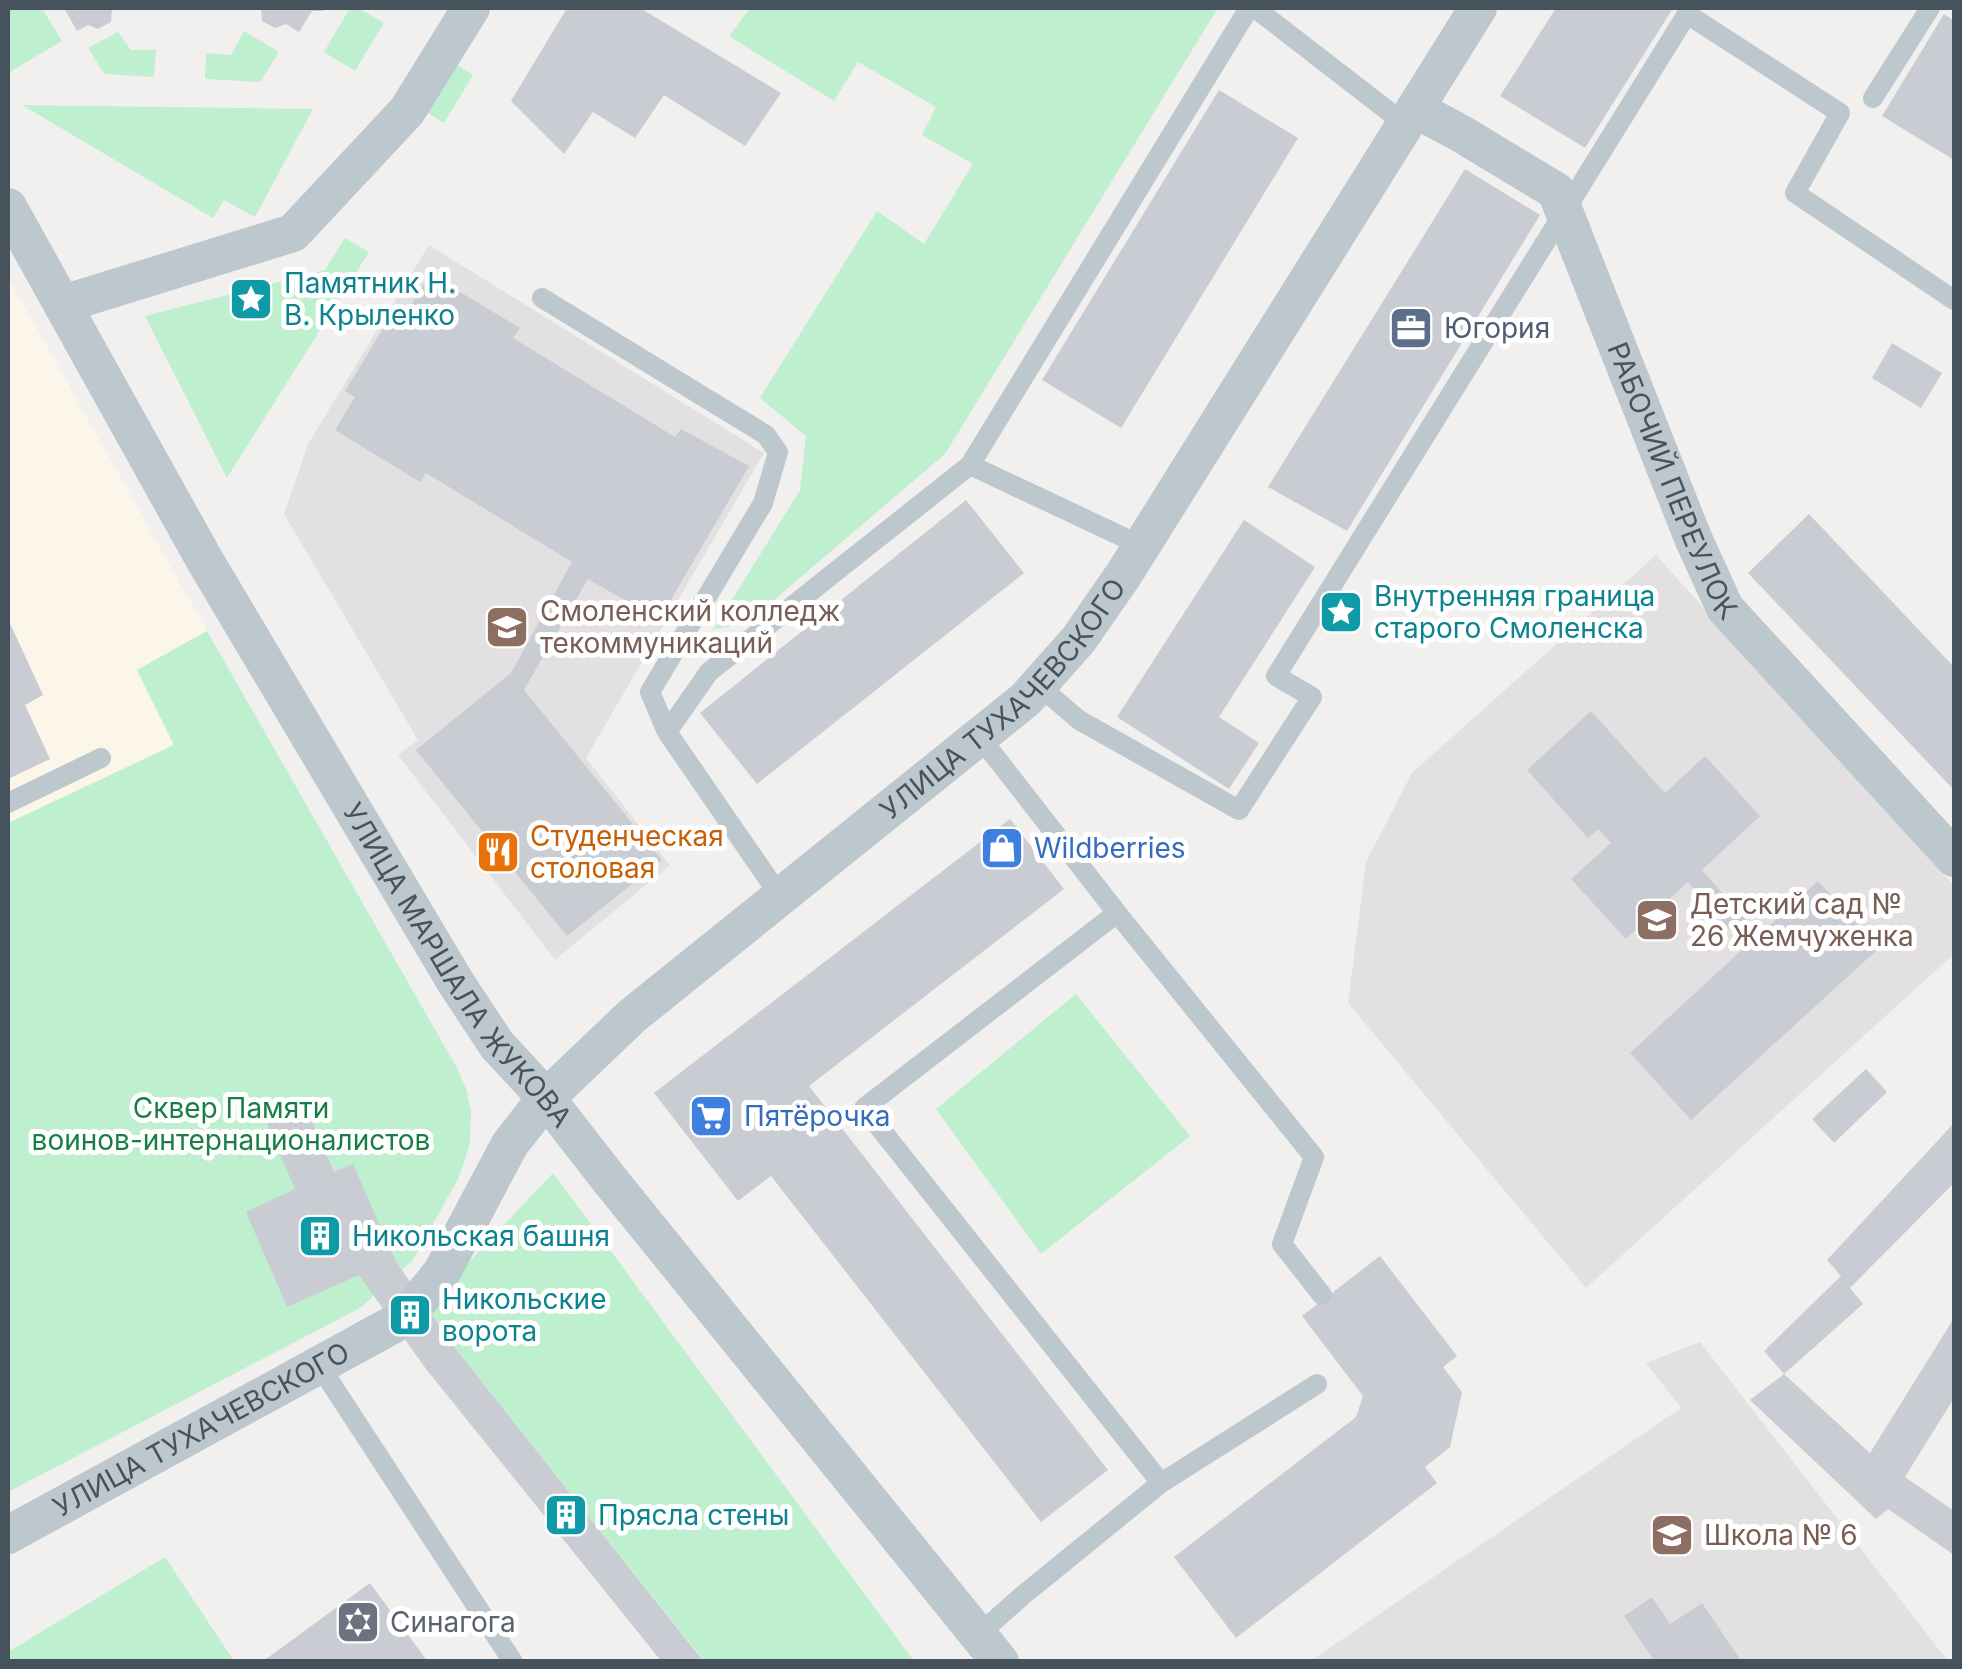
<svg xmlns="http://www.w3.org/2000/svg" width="1962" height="1669" font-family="Inter,sans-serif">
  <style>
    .commercial { fill: #fcf5e9 }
    .education { fill: #e3e0e1 }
    .green { fill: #beefce }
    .building { fill: #c9ccd2 }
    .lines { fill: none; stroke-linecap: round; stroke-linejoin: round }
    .lane { stroke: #bdc7ce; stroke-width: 20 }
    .street { stroke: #bdc7ce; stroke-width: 38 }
    .labels { text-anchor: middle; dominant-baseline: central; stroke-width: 10; stroke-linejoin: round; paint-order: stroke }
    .culture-label { font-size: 28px; fill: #0d838f; stroke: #fff; text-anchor: start }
    .service-label { font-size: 28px; fill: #4e5e75; stroke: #fff; text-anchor: start }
    .street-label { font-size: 28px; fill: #47535c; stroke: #fff }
    .education-label { font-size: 28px; fill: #785e54; stroke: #fff; text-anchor: start }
    .food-label { font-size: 28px; fill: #c56008; stroke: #fff; text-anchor: start }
    .shop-label { font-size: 28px; fill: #366cbe; stroke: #fff; text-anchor: start }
    .park-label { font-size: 28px; fill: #187e46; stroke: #fff }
    .worship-label { font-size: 28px; fill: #5b616d; stroke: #fff; text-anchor: start }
  </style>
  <rect width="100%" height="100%" fill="#f2efef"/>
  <path class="commercial" d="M8 277 207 631 137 671 174 745 8 823Z"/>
  <path class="education" d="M429 245 764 453 586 758 670 865 555 960 398 755 418 740 284 514 308 444Z
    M1656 555 1954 886V954L1586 1288 1348 1003 1366 862 1412 773Z
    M1700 1342 1948 1661 1309 1662 1681 1408 1646 1363Z"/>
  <path class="green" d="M8 8H42L62 41 8 73Z
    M350 8H359L384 23 355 71 324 52Z
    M750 8H1211L1216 11 945 454 746 624 714 629 800 490 806 436 760 398 877 211 924 244 973 164 922 135 936 107 858 62 834 101 729 36Z
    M244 31 279 52 260 82 205 79 206 53 231 55Z
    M118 32 131 50H156L154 77 104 74 88 48Z
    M442 55 473 75 444 123 412 103Z
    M22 105 313 109 255 217 224 200 213 218Z
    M345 238 369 252 227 478 145 316 325 270Z
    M207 631 457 1068 466 1088 471 1110 470 1144 459 1177 413 1260 360 1308 8 1492V823L174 745 137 670Z
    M1076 994 1190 1136 1041 1254 936 1109Z
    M553 1173 914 1661H704L455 1348 427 1306Z
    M165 1557 234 1661H8V1652Z"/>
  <path class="building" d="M64 8H112L111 22 98 29 88 25 77 31Z
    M261 8H325L323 11H312L299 32 286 24 275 28 262 21Z
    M567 8H640L781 93 745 146 664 95 635 138 593 112 564 154 511 101Z
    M1556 8H1673L1585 148 1500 96Z
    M1944 14 1954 21V160L1882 116Z
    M1219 90 1298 138 1121 428 1042 380Z
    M1465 169 1540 215 1347 531 1268 487Z
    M430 274 520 328 513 338 675 437 681 429 749 466 659 620 588 579 524 690 662 860 567 936 416 750 511 673 572 562 426 473 420 482 335 430 355 397 345 391 398 304 408 310Z
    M1892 343 1942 373 1921 408 1872 378Z
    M966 500 1024 573 757 784 700 713Z
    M1809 514 1954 667V790L1748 573Z
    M1244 520 1315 567 1219 717 1259 743 1229 789 1117 717Z
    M8 619 43 695 25 705 50 759 8 779Z
    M1591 711 1665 793 1705 756 1760 816 1702 870 1759 935 1818 881 1879 948 1691 1120 1630 1053 1745 947 1688 882 1626 939 1571 879 1611 843 1598 829 1588 838 1527 770Z
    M1010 819 1064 889 809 1086 1108 1470 1041 1522 771 1176 738 1201 654 1093Z
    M1866 1069 1887 1092 1834 1143 1812 1119Z
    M306 1107 334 1172 353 1164 395 1260 455 1348 704 1662H662L426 1369 359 1275 287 1307 246 1212 295 1189 267 1124Z
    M1954 1123V1183L1850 1288 1863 1304 1784 1374 1764 1351 1841 1276 1827 1260Z
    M1380 1256 1457 1356 1443 1367 1462 1392 1450 1447 1425 1467 1437 1483 1236 1638 1174 1557 1356 1417 1363 1396 1302 1316Z
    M1954 1318V1398L1905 1477 1954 1511V1555L1888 1509 1876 1519 1750 1400 1784 1374 1870 1453Z
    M370 1583 428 1662H262Z
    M1652 1597 1670 1624 1702 1603 1742 1662H1655L1624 1616Z"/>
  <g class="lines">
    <path class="lane" d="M1255 8 1405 124
      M1873 98 1930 8
      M542 298 766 435 778 452 763 503 650 692 667 732
      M1140 545 970 465 1249 8
      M1038 685 1079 720 1239 810 1312 697 1276 676 1687 14 1840 113 1795 193 1954 300
      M8 803 101 758
      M780 896 667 732 709 672 970 465
      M1117 913 1314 1157 1282 1244 1322 1295
      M319 1365 513 1662
      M1161 1483 1317 1384
      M979 1634 1022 1596 1161 1483 864 1108 1117 913 979 736"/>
    <g class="street">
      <path id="s1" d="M1415 109 1460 133 1556 191 1693 538 1725 608 1954 858"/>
      <path id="s2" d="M8 207 204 559 456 983 497 1045 546 1098 609 1179 1000 1662"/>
      <path d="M63 304 293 233 407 111 471 8"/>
      <path id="s3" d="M421 1298 442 1272 510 1144 546 1098 632 1016 1026 699 1079 639 1124 574 1478 8"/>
      <path id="s4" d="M8 1535 394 1324"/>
    </g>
  </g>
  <defs>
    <g id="sight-square" transform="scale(2.25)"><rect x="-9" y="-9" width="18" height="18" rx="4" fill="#0f9aa8" stroke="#fff"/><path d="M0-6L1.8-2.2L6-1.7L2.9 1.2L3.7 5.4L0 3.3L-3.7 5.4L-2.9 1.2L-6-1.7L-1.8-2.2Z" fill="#fff"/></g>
    <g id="office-square" transform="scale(2.25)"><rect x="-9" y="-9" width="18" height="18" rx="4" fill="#5c6f8a" stroke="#fff"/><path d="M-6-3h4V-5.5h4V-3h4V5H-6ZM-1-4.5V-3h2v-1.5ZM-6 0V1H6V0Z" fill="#fff"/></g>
    <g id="university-square" transform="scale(2.25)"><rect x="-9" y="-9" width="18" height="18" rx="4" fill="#8d6e63" stroke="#fff"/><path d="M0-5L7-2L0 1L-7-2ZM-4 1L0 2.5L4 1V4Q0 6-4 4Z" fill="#fff"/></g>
    <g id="shop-square" transform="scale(2.25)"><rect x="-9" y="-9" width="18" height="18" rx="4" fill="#3f7fe0" stroke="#fff"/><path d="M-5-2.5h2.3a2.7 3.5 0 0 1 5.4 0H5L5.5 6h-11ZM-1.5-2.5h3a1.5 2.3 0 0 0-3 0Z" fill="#fff"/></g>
    <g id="restaurant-square" transform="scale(2.25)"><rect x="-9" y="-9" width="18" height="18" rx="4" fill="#e8710a" stroke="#fff"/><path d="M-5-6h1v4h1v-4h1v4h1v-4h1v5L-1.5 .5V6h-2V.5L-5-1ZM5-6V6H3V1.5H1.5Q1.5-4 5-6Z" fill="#fff"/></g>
    <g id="school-square" transform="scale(2.25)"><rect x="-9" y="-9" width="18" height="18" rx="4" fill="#8d6e63" stroke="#fff"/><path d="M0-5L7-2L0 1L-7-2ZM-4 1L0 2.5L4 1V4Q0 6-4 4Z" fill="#fff"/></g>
    <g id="supermarket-square" transform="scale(2.25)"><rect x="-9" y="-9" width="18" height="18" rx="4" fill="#3f7fe0" stroke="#fff"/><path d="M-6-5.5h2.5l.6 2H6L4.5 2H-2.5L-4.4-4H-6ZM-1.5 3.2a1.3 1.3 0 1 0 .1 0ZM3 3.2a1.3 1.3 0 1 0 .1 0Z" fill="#fff"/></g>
    <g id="building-square" transform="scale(2.25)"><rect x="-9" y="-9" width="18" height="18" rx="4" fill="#0f9aa8" stroke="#fff"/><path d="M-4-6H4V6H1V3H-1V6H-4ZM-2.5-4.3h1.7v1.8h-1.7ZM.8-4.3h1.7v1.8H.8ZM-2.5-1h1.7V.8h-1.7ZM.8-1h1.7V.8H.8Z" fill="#fff"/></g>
    <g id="synagogue-square" transform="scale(2.25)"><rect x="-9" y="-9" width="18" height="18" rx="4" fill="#6b7280" stroke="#fff"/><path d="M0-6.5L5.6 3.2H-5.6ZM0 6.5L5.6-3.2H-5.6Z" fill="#fff"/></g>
  </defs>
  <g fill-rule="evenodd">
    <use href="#sight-square" x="251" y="299"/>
    <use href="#office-square" x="1411" y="328"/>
    <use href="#sight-square" x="1341" y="612"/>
    <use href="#university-square" x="507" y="627"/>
    <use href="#shop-square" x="1002" y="848"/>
    <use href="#restaurant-square" x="498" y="852"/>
    <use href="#school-square" x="1657" y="920"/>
    <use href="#supermarket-square" x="711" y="1116"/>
    <use href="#building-square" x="320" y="1236"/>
    <use href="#building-square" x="410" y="1315"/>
    <use href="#building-square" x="566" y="1515"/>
    <use href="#school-square" x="1672" y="1535"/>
    <use href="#synagogue-square" x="358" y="1622"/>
  </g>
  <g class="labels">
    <g class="culture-label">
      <text x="284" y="283">Памятник Н.<tspan x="284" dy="32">В. Крыленко</tspan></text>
      <text x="1374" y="596">Внутренняя граница<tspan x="1374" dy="32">старого Смоленска</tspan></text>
      <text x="352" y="1236">Никольская башня</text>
      <text x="442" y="1299">Никольские<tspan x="442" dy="32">ворота</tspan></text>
      <text x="598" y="1515">Прясла стены</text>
    </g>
    <g class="service-label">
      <text x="1444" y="328">Югория</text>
    </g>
    <g class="street-label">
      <text stroke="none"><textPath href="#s1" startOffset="475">РАБОЧИЙ ПЕРЕУЛОК</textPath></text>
      <text stroke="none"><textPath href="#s3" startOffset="845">УЛИЦА ТУХАЧЕВСКОГО</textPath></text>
      <text stroke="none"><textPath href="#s2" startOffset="882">УЛИЦА МАРШАЛА ЖУКОВА</textPath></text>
      <text stroke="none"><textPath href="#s4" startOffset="220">УЛИЦА ТУХАЧЕВСКОГО</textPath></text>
    </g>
    <g class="education-label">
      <text x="540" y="611">Смоленский колледж<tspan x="540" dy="32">текоммуникаций</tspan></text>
      <text x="1690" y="904">Детский сад №<tspan x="1690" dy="32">26 Жемчуженка</tspan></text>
      <text x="1704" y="1535">Школа № 6</text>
    </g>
    <g class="food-label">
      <text x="530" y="836">Студенческая<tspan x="530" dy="32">столовая</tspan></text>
    </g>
    <g class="shop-label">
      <text x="1034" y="848">Wildberries</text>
      <text x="744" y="1116">Пятёрочка</text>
    </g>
    <g class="park-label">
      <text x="231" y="1108">Cквер Памяти<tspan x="231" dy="32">воинов-интернационалистов</tspan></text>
    </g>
    <g class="worship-label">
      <text x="390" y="1622">Синагога</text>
    </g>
  </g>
  <rect width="1962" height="1669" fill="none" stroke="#47535c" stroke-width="20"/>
</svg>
